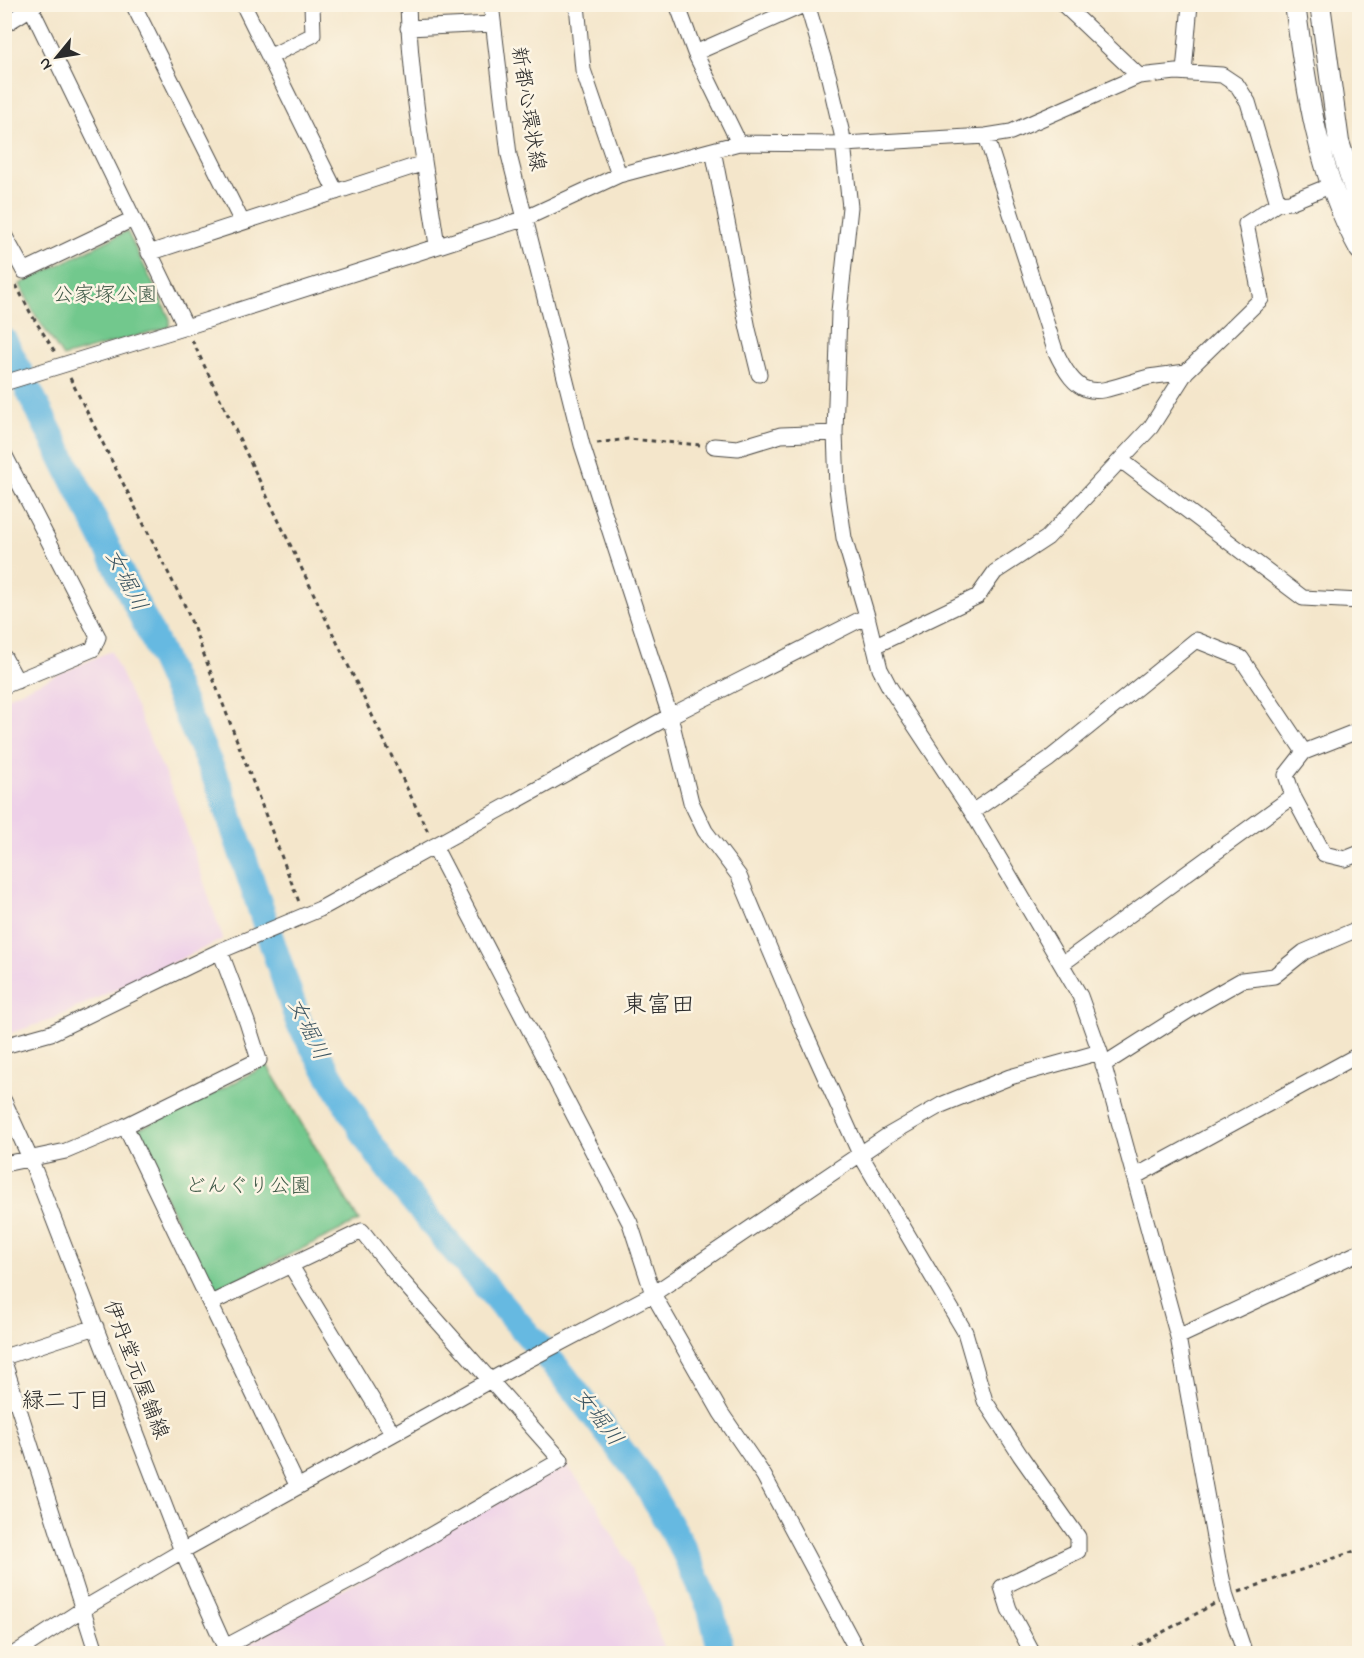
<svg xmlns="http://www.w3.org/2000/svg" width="1364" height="1658" font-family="'Indie Flower','Klee One',sans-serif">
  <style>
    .built { fill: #eed0e8 }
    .park { fill: #72c88d; stroke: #4e7a5c; stroke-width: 1.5 }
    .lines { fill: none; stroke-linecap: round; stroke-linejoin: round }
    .river { stroke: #66b9e1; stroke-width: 27 }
    .minor-casing { stroke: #494743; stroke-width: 17 }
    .major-casing { stroke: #494743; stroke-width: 22 }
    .path { stroke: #494743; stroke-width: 3; stroke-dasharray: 4.5 4.5; stroke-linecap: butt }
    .minor { stroke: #fff; stroke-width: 15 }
    .major { stroke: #fff; stroke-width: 20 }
    .labels { text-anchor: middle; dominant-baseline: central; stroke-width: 5; stroke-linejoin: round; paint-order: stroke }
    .street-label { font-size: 21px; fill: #2b2b2b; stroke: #fcf5e5 }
    .park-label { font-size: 21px; fill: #405a48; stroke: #fcf5e5 }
    .water-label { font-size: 22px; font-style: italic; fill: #3d5662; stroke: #fcf5e5 }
    .neighbourhood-label { font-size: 22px; fill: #2b2b2b; stroke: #fcf5e5 }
    .quarter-label { font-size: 24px; fill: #2b2b2b; stroke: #fcf5e5 }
  </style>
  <rect width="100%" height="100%" fill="#fcf5e5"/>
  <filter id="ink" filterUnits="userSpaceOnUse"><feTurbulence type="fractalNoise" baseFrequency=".0167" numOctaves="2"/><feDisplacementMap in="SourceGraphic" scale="12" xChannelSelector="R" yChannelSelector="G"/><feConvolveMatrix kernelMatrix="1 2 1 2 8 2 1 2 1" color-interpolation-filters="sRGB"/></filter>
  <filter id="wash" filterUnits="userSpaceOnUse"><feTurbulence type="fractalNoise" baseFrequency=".008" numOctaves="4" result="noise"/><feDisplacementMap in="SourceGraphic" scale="24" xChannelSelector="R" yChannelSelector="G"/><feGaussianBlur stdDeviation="1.35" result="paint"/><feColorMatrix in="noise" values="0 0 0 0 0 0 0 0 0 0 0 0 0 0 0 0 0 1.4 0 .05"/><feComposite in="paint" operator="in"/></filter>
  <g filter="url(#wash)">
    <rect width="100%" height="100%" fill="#f4e6cb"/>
    <path class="built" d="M111 651 176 799 223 939 51 1020 5 1035V698Z
      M566 1464 596 1504 646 1596 665 1653 240 1654 242 1647Z"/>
    <path class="park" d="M127 231 170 319 169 327 63 357 34 313 20 284Z
      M267 1065 359 1221 217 1290 211 1289 135 1135 136 1130 207 1097Z"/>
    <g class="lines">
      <path class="river" d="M4 341 154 640 220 788 299 1023 369 1142 396 1179 443 1237 562 1374 643 1479 684 1551 710 1607 722 1654"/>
    </g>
  </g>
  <g filter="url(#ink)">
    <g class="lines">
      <g class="minor-casing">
        <path id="minor" d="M36 4 31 8 186 327
          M133 4 242 222
          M243 4 336 192
          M408 4C410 84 425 166 437 245
          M491 4 509 155 582 445 670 716 691 802 705 831 739 876 799 1019 860 1154 965 1332 985 1401 1020 1455 1078 1537V1551L1002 1587 1009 1609 1033 1654
          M577 4 583 70 619 175
          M677 4 695 53 739 143
          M807 4 829 78 842 134 850 207 839 312 835 433 837 488 844 538 867 616 880 669 890 688 972 812 1080 996 1100 1052 1178 1337 1218 1560 1226 1597 1245 1654
          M1063 4 1139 76
          M4 25 31 8
          M408 28 493 24
          M695 53 806 4
          M269 57 313 35 312 4
          M1184 72 1190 4
          M986 136 1055 350C1082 409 1099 390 1149 377 1161 375 1174 374 1186 372
          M713 150 748 329 759 374
          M4 235 24 271 133 219
          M149 253 424 163
          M4 383 186 327 526 218 619 175 739 143 844 144 986 136 1011 132 1139 76 1176 72 1222 75 1237 85 1248 102 1278 203
          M714 446 738 448 781 435 835 433
          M4 454 98 637 93 649 4 686
          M1122 461 1303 598 1360 601
          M874 646 978 596 995 572 1047 538 1151 427 1186 372 1261 299 1246 224 1278 203 1290 202 1332 185
          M4 657 17 681
          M1293 796 1324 854 1345 859 1360 853
          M972 812 1049 759 1196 640 1241 658 1304 752
          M434 846 630 1223 653 1294 721 1413 764 1476 859 1654
          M1062 964 1293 796 1286 775 1304 752 1360 730
          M4 1046 51 1033 220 951 320 909 670 716 867 616
          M1103 1065 1191 1009 1242 980 1274 976 1304 952 1360 928
          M4 1101 30 1158 182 1551 228 1654
          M125 1126 298 1487
          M4 1164 66 1151 125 1126 259 1060 247 1022 220 951
          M1134 1177 1360 1054
          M291 1266 393 1434
          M211 1303 362 1231 395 1273 561 1460 372 1569 225 1647
          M1178 1337 1360 1252
          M4 1357 96 1327
          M4 1362 97 1654
          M14 1654 83 1609 182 1551 507 1371 653 1294 887 1136 941 1105 1010 1077 1100 1052"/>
      </g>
      <g class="major-casing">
        <path id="major" d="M1295 4C1306 89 1318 174 1360 250
          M1320 4 1339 142 1360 207"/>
      </g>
      <path class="path" d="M16 285 31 314 55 352
        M192 340 429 834
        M70 378 186 608 299 902
        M597 443 628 439 701 445
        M1239 1592 1360 1549
        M1123 1654 1214 1604"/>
      <use href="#minor" class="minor"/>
      <use href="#major" class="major"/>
    </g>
  </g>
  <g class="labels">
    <g class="street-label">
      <text transform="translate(527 109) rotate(81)">新都心環状線</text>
      <text transform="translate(135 1370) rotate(69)">伊丹堂元屋舗線</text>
    </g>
    <g class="park-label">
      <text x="105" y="296">公家塚公園</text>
      <text x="248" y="1187">どんぐり公園</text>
    </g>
    <g class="water-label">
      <text transform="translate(125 581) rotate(63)">女堀川</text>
      <text transform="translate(307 1030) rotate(64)">女堀川</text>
      <text transform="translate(597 1418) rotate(53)">女堀川</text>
    </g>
    <g class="neighbourhood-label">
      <text x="66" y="1402">緑二丁目</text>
    </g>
    <g class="quarter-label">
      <text x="659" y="1006">東富田</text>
    </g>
  </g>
  <rect width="1364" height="1658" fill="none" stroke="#fcf5e5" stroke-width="24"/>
  <g transform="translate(57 57) rotate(240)" stroke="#fcf5e5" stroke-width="4.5" paint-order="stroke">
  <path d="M0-4.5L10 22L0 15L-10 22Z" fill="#2b2b2b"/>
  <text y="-9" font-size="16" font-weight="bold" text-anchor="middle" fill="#2b2b2b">N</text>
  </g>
</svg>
